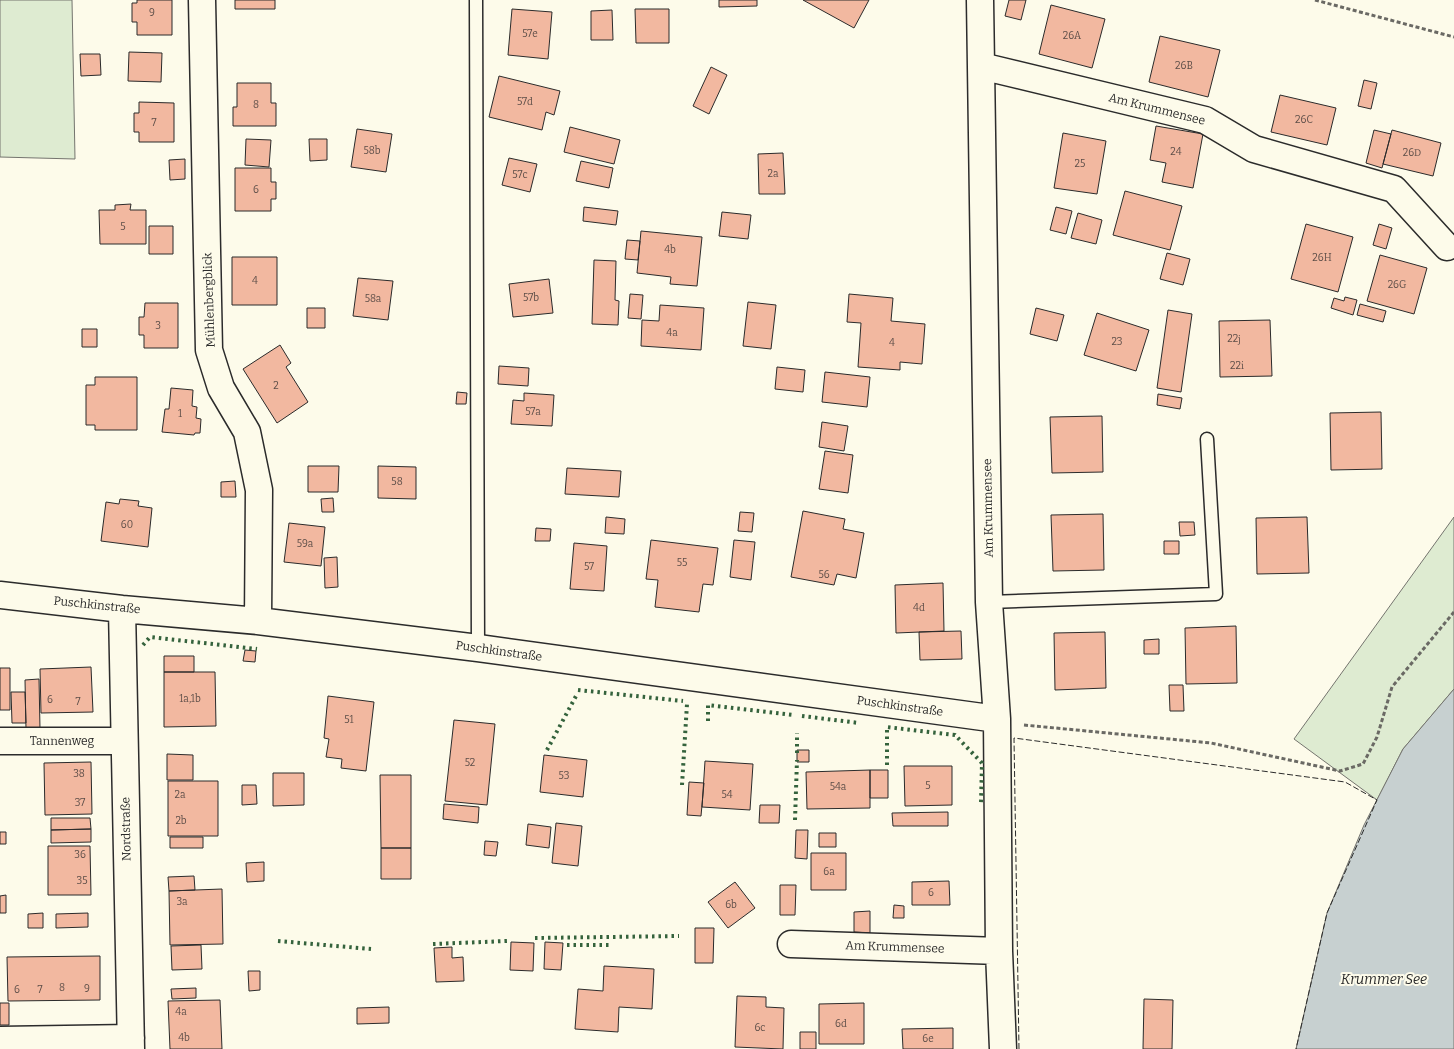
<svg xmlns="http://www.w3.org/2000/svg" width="1454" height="1049" font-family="Bitter,serif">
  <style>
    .green { fill: #deebd1; stroke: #74746e }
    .water { fill: #c7d0d0; stroke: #74746e }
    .building { fill: #f2b8a0; stroke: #2b2b2b }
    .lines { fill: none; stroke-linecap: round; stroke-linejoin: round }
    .lane-casing { stroke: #2b2b2b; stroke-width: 15 }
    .street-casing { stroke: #2b2b2b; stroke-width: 29 }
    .path { stroke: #6a6964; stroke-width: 3; stroke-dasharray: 4 2.5; stroke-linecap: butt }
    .lane { stroke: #fdfbea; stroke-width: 12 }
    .street { stroke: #fdfbea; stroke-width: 26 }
    .hedge { stroke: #34623c; stroke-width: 4; stroke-dasharray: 2.5 4; stroke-linecap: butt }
    .fence { stroke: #2b2b2b; stroke-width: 1; stroke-dasharray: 6 2.5; stroke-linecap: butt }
    .labels { text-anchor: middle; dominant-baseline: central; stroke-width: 4; stroke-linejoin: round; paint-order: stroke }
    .number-label { font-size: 10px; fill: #5d4e48 }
    .street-label { font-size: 12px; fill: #2b2b2b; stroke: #fdfbea }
    .water-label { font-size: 14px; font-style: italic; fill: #2b2b2b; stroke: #fdfbea }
  </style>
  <rect width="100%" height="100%" fill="#fdfbea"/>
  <path class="green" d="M0 0H72L75 159 0 157Z
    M1454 517V689L1403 749 1377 800 1294 739Z"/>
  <path class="water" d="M1454 689V1049H1296L1327 913 1364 825 1403 749Z"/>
  <path class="building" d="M137 0H172V35H137V22H132V3H137Z
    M235 0H275V9H235Z
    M719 0H757V6L719 7Z
    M803 0H869L854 28Z
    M1009 0H1026L1021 20 1005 16Z
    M1051 5 1105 19 1092 68 1039 54Z
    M512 9 552 12 548 59 508 55Z
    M635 9H669V43H636Z
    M612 10 613 40H591V11Z
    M1160 36 1220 50 1208 97 1149 82Z
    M129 52 162 53 161 82 128 81Z
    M80 54H100L101 75 81 76Z
    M711 67 727 75 709 114 693 106Z
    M499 76 560 91 554 115 546 112 542 130 489 117Z
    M1364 80 1377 83 1371 109 1358 106Z
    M237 83H271V103H276V126H233V107H237Z
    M1280 95 1336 108 1327 145 1271 132Z
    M139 102 174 103V142H139V132H134V113H139Z
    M1156 126 1203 134 1193 188 1162 182 1166 163 1150 160Z
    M570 127 620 140 614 164 564 152Z
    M357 129 392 134 386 172 351 167Z
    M1374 130 1391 134 1382 168 1366 163Z
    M1392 130 1441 143 1433 176 1383 164Z
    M1063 133 1106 141 1097 194 1054 188Z
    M246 139 271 140 269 167 245 165Z
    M309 139H327V160L310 161Z
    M783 153 785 194H759L758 154Z
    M509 158 537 164 530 192 502 185Z
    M185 159V179L170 180 169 160Z
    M581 161 613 168 609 188 576 181Z
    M235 168H271V182H276V199H271V211H235Z
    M1125 191 1182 206 1170 250 1113 235Z
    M131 204 130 210H146V244H100L99 210H115V205Z
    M584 207 618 211 616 225 583 221Z
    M1056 207 1072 211 1066 234 1050 230Z
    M722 212 751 215 748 239 719 236Z
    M1078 213 1102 220 1096 244 1071 238Z
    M1306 224 1353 237 1338 292 1291 279Z
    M1379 224 1392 228 1386 249 1373 245Z
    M149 226H173V254H149Z
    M641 231 702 237 697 286 670 284 671 277 637 273Z
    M627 240 640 241 638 260 625 259Z
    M1167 253 1190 259 1183 285 1160 279Z
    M1380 255 1427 268 1414 314 1367 301Z
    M232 257H277V305H232Z
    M594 260 616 261 615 300 619 301 618 325 592 324Z
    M358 278 393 281 388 320 353 316Z
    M549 279 553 313 513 317 509 284Z
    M630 294 643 295 641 319 628 318Z
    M849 294 893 298 891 321 925 324 922 364 900 362V370L858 367 861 323 847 322Z
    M1345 297 1357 300 1353 315 1331 308 1334 298 1344 301Z
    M748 302 776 305 771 349 743 346Z
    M145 303H178V348H144V335H139V317H144Z
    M1360 304 1386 311 1383 322 1357 315Z
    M660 305 704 308 701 350 641 346 642 320 659 321Z
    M307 308H325V328H307Z
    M1036 308 1064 315 1057 341 1030 334Z
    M1168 310 1192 314 1181 392 1157 388Z
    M1097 313 1149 330 1136 371 1084 355Z
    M1270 320 1272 376 1220 377 1219 321Z
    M82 329H97V347H82Z
    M280 345 291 363 286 367 308 402 277 423 243 369Z
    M499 366 529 368 528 386 498 384Z
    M777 367 805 370 803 392 775 389Z
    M825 372 870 377 867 407 822 402Z
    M95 377H137V430H95V425H86V385H95Z
    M171 388 193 390 192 406 197 407 196 418 201 419 200 433H195L194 435 162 432 165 409H169Z
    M457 392 467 393 466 404H456Z
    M524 393 554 395 552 426 511 424 513 400 524 401Z
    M1158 394 1182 398 1180 409 1157 405Z
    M1381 412 1382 469 1331 470 1330 413Z
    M1102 416 1103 472 1052 473 1050 417Z
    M822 422 848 426 844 451 819 447Z
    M825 451 853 455 848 493 819 489Z
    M308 466H339L338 492H308Z
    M378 466 416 467V499L378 498Z
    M567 468 621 471 619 497 565 494Z
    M235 481 236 497H221V482Z
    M333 498 334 512H322L321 499Z
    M120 499 139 501 138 506 152 508 148 547 101 541 106 502 119 504Z
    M803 511 845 519 843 529 864 533 856 578 837 574 834 585 791 577Z
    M740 512 754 513 752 532 738 531Z
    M1103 514 1104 570 1053 571 1051 515Z
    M606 517 625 519 624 534 605 533Z
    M1307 517 1309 573 1257 574 1256 518Z
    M1179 522H1194L1195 535 1180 536Z
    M289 523 325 527 321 566 284 562Z
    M536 528 551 529 550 541H535Z
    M651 540 718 548 713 585 703 584 699 612 655 607 658 580 646 579Z
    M734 540 755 542 751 580 730 577Z
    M1164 541H1179V554H1164Z
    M574 543 607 546 604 591 570 589Z
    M337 557 338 587 325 588 324 558Z
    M943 583 944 631 896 633 895 585Z
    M1236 626 1237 683 1186 684 1185 628Z
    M961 631 962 659 920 660 919 632Z
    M1105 632 1106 688 1055 690 1054 633Z
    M1159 639V654H1144V640Z
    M245 650 256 651 255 662 243 661Z
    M164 656H194V672H164Z
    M91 667 93 712 41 713 40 669Z
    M0 668H10V710H0Z
    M164 672H215L216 726 164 727Z
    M39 679 40 729H26L25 680Z
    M1169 685H1183L1184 711H1170Z
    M11 692H25L26 723H12Z
    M328 696 374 702 366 771 341 768 342 759 326 757 329 739 324 738Z
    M454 720 495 724 487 805 445 801Z
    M797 750H809V762H797Z
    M167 754 193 755V780H167Z
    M544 755 587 760 583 797 540 792Z
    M705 761 753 764 750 810 702 807Z
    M91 762 92 814 45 815 44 763Z
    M904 766H952V805L905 806Z
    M870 770V808L807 809 806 772Z
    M870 770H888V798H870Z
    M273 773H304V805L273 806Z
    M380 775H411V848H381Z
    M168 781H218V836H168Z
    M689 782 704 783 701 816 687 815Z
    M242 785H256L257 804 242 805Z
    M444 804 479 807 478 823 443 819Z
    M760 805H780L779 823H759Z
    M948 812V826H893L892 813Z
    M51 818H90L91 829 51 830Z
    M556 823 582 826 578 866 552 863Z
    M528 824 551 827 549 848 526 845Z
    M91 829V842L51 843V830Z
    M796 830H808L807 859 795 858Z
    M0 832H6V844H0Z
    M819 833H836V847H819Z
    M170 837H203V848H170Z
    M485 841 498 842 496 856 484 855Z
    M48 846H90L91 895H48Z
    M381 848H411V879H381Z
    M811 853H846V890H811Z
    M264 862V881L247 882 246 863Z
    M194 876 195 890 169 891 168 877Z
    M949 881 950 905H912V882Z
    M735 882 755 908 728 928 708 902Z
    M780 885H796L795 915H780Z
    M222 889 223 944 170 945 169 891Z
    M6 895V913H0V896Z
    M894 905 904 906V918H893Z
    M870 911V933L854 932V912Z
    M43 913V928H28V914Z
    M88 913V927L56 928V914Z
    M695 928H714L713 963H695Z
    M511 942 534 943 533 971 510 970Z
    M545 942 563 943 561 970 544 969Z
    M201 945 202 969 172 970 171 946Z
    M452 947V958L463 957 464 981 436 982 434 948Z
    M100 956V1000L8 1001 7 957Z
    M604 966 654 969 652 1009 619 1007 618 1032 575 1029 578 989 603 991Z
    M248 971H260V990L249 991Z
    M196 988V998L172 999 171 989Z
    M737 996 766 997V1007L784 1008 783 1049 735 1047Z
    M1144 999 1173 1000 1172 1049H1143Z
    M220 1000 222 1049H170L168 1001Z
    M0 1003H9V1025H0Z
    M864 1003V1044H819V1004Z
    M389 1007V1023L357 1024V1008Z
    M953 1028V1049H903L902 1029Z
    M800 1032H816V1049H800Z"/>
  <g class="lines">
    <g class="lane-casing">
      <path id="lane" d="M476 0 478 648
        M989 602 1216 594 1207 439"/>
    </g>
    <g class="street-casing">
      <path id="street" d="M202 0 209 350 221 388 247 432 259 490 258 621
        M980 0 989 602 997 719 999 951 1003 1049
        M981 66 1205 120 1254 149 1394 189 1447 247
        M0 595 122 609 258 621 478 648 997 719
        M122 609 131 1049
        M0 741H124
        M791 944 999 951
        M0 1040 131 1038"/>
    </g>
    <path class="path" d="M1315 0 1454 37
      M1024 725 1211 743 1340 771 1363 764 1377 737 1392 687 1454 612"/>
    <use href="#lane" class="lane"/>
    <use href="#street" class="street"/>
    <path class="hedge" d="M143 645 150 637 257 649
      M578 690 683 701
      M802 716 859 723
      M708 721V705L794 715
      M547 750 576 696
      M797 753V733
      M887 765V727L955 735 982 763 981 803
      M682 785 687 704
      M795 820 797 760
      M535 938 679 936
      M278 941 371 949
      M433 944 507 941
      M567 945H610"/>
    <path class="fence" d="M1019 1049 1014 738 1345 782 1377 800 1327 913 1296 1049"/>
  </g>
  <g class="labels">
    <g class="number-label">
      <text x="152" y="13">9</text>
      <text x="530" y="34">57e</text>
      <text x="1072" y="36">26A</text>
      <text x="1184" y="66">26B</text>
      <text x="525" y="102">57d</text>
      <text x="256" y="105">8</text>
      <text x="1304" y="120">26C</text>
      <text x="154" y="123">7</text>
      <text x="372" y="151">58b</text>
      <text x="1176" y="152">24</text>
      <text x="1412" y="153">26D</text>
      <text x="1080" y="164">25</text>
      <text x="773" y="174">2a</text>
      <text x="520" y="175">57c</text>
      <text x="256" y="190">6</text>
      <text x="123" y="227">5</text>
      <text x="670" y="250">4b</text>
      <text x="1322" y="258">26H</text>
      <text x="255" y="281">4</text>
      <text x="1397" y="285">26G</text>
      <text x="531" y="298">57b</text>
      <text x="373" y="299">58a</text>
      <text x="158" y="326">3</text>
      <text x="672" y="333">4a</text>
      <text x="1234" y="339">22j</text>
      <text x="1117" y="342">23</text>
      <text x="892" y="343">4</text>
      <text x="1237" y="366">22i</text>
      <text x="276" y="386">2</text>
      <text x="533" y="412">57a</text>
      <text x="180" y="414">1</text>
      <text x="397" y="482">58</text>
      <text x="127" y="525">60</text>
      <text x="305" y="544">59a</text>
      <text x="682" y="563">55</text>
      <text x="589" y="567">57</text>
      <text x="824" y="575">56</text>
      <text x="919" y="608">4d</text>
      <text x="190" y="699">1a,1b</text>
      <text x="50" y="700">6</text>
      <text x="78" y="702">7</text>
      <text x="349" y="720">51</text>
      <text x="470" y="763">52</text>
      <text x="79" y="774">38</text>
      <text x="564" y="776">53</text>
      <text x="928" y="786">5</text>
      <text x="838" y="787">54a</text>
      <text x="180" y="795">2a</text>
      <text x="727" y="795">54</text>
      <text x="80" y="803">37</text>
      <text x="181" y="821">2b</text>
      <text x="80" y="855">36</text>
      <text x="829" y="872">6a</text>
      <text x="82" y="881">35</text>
      <text x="931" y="893">6</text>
      <text x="182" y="902">3a</text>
      <text x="731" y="905">6b</text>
      <text x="62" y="988">8</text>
      <text x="87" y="989">9</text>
      <text x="17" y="990">6</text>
      <text x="40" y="990">7</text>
      <text x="181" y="1012">4a</text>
      <text x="841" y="1024">6d</text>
      <text x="760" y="1028">6c</text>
      <text x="184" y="1038">4b</text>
      <text x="928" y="1039">6e</text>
    </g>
    <g class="street-label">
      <text transform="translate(1157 109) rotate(14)">Am Krummensee</text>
      <text transform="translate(209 300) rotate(-92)">Mühlenbergblick</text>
      <text transform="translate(988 508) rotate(-91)">Am Krummensee</text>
      <text transform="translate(97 605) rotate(6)">Puschkinstraße</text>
      <text transform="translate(499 651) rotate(8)">Puschkinstraße</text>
      <text transform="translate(900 706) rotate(8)">Puschkinstraße</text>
      <text x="62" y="741">Tannenweg</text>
      <text transform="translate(126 829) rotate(-91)">Nordstraße</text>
      <text transform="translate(895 947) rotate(2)">Am Krummensee</text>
    </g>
    <g class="water-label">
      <text x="1384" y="979">Krummer See</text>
    </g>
  </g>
</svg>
